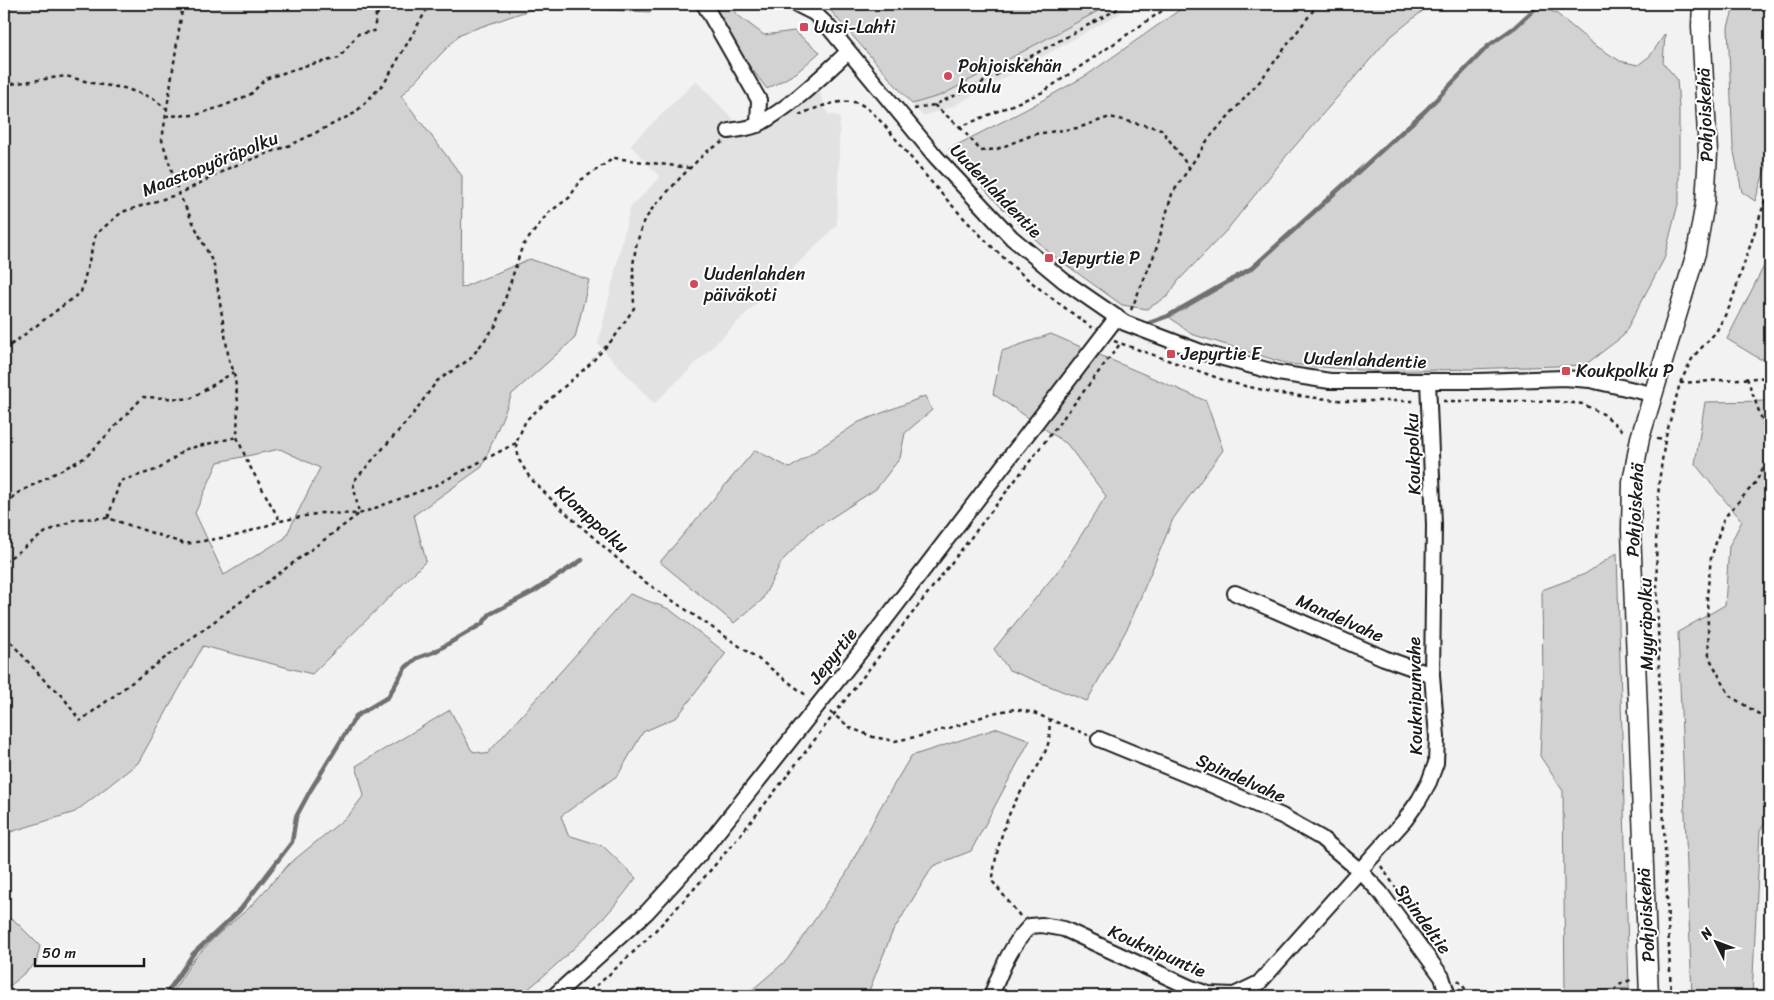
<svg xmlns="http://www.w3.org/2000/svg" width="1774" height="1000" font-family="Sriracha,sans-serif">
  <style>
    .built { fill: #e2e2e2 }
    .green { fill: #d2d2d2; stroke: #777; fill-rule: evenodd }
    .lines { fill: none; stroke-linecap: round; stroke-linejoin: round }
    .stream { stroke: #707070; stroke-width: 4.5 }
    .minor-casing { stroke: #1c1c1c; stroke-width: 18 }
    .major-casing { stroke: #1c1c1c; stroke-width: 21 }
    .path { stroke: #1c1c1c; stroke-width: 2.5; stroke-dasharray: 4 4; stroke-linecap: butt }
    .minor { stroke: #fff; stroke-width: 14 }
    .major { stroke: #fff; stroke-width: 18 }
    .poi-dot { fill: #d1495b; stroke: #fff; stroke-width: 2 }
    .labels { text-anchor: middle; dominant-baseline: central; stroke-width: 4; stroke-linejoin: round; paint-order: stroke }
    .poi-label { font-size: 18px; fill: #1c1c1c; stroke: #fff; text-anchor: start }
    .street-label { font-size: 18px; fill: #1c1c1c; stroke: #fff }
  </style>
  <rect width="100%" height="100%" fill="#f2f2f2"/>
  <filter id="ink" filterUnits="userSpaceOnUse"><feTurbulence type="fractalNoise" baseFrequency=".02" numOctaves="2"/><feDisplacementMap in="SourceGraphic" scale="10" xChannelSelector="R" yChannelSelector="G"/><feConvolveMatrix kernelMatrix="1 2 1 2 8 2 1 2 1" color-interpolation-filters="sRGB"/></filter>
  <g filter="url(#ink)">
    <path class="built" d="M824 4H1137L954 106 923 116Z
      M808 78 819 90 828 114 840 116 837 225 654 404 598 344 630 208 660 177 630 145 696 81 735 121 752 119 771 108Z"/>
    <path class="green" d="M4 4H653L651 12 538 7 460 34 401 96 462 176 461 288 530 259 589 280 575 338 512 394 482 467 414 515 426 561 312 674 203 646 138 763 75 812 4 834ZM280 449 320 468 285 538 224 575 195 513 218 462Z
      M711 4H731L736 14 764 35 794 31 820 52 796 73 767 89 736 48Z
      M834 4H1111L942 95 912 104 830 10Z
      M1188 4H1431L1389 38 1287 155 1226 231 1178 281 1168 296 1147 309 1122 305 1051 254 998 204 949 149 1025 110 1087 75Z
      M1735 4H1770V154L1755 201 1742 192 1733 147 1728 27Z
      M1537 6 1556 13 1593 44 1620 61 1638 65 1650 56 1665 34 1663 63 1677 79 1679 107V200L1664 259 1623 336 1585 365 1382 372 1288 364 1191 334 1168 316 1252 268 1425 111 1488 46 1515 27Z
      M1770 254V359H1760L1727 339Z
      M1051 334 1206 401 1223 450 1173 519 1129 625 1087 701 1009 670 994 649 1061 567 1106 496 1067 444 993 394 1002 351Z
      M925 396 932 410 905 433 900 458 876 489 811 531 782 561 762 600 734 623 660 562 755 450 790 468 859 422Z
      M1770 401V815L1760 831 1752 996H1692L1678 632 1725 605 1729 546 1742 521 1695 464 1705 402Z
      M1617 553 1629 988 1565 993 1563 791 1540 756 1543 687 1542 590 1585 574Z
      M630 594 669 609 726 653 677 717 643 732 618 775 561 816 568 835 603 846 636 878C604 923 563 960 520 996H170L193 960 215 937 249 908 289 864 349 815 364 795 356 766 450 710 472 751 487 754Z
      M998 728 1030 740 971 851 933 866 892 933 867 996H745L787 960 846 874 880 808 911 756Z
      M13 919 40 946 36 963 4 991V920Z"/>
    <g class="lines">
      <path class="stream" d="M1149 323 1168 316 1252 268 1425 111 1488 46 1515 27 1540 4
        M165 996 193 954 240 910 292 842 296 817 310 791 356 716 388 697 405 668 417 658 434 652 482 624 490 614 533 592 582 560"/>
      <g class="minor-casing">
        <path id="minor" d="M704 4 759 100 758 125
          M796 4 814 13 826 24 936 157 1012 238 1064 281 1125 323 1201 352 1278 373 1330 381H1479L1564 378 1590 380 1652 394
          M729 131C739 129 750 129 759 124 792 106 821 77 848 52
          M1235 593 1384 658 1432 675
          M1099 739 1214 786 1282 816 1321 838 1359 870 1380 892 1442 977 1448 996
          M554 996 647 912 700 854 875 633 1117 317
          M991 996C1001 971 1010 946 1030 926L1042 925 1064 929 1189 987 1208 994 1234 995 1259 983 1405 820 1419 800 1429 782 1436 763 1437 737 1432 675 1434 525 1428 381"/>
      </g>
      <g class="major-casing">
        <path id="major" d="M1649 996 1631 530 1632 482 1640 438 1696 253 1705 203 1708 153 1701 26 1702 4"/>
      </g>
      <path class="path" d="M183 4 162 140 179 194 214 265 229 360 234 372 238 402 237 437 248 463 280 521
        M376 16 385 4
        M4 85 66 76 96 84 124 88 153 98 166 109
        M934 105 960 127 1043 92 1172 4
        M914 109 934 105 976 86 1127 4
        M799 115C815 108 840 98 858 103 874 109 897 141 908 154 941 195 978 235 1017 270 1041 291 1067 309 1092 328
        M165 116 196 115 226 105 251 94 265 79 304 66 339 58 358 34 374 31 376 16 373 4
        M960 127 981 151 997 149 1035 134 1078 128 1110 117 1161 129 1189 167
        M723 142 706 152 680 178 652 209 643 223 636 246 633 265 634 308 614 338 589 365 526 420 516 443 519 460 530 478 557 505 638 577 757 658 807 696
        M1131 310 1155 253 1172 194 1209 138 1260 81 1318 4
        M1114 341 1232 383 1281 394 1346 401H1415
        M4 350 81 292 96 234 122 212 179 194 231 167 293 144 355 113 385 82 427 9 435 4
        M1747 378 1770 442
        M1680 383 1770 377
        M1443 401H1551L1583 404 1605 415 1625 433
        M1657 439 1665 440
        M1770 454 1756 482 1724 518 1711 558 1707 596 1709 657 1730 696 1770 721
        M4 513 14 495 86 457 143 397 190 399 234 372
        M108 518 120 481 159 469 186 449 237 437
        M4 562 46 532 76 519 108 518 185 544 239 535 280 521 321 513 359 514 434 486 516 443
        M4 639H8L45 681 61 694 80 721 359 514 353 482 410 418 437 381 470 359 497 324 522 247 548 213 569 198 581 180 614 158 690 168
        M830 712 851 728 873 737 895 741 921 736 966 723 992 713 1015 709 1034 713 1088 735
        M1381 866 1396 888
        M1020 916 993 882C993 861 1004 823 1014 804 1024 784 1041 767 1048 744 1050 737 1049 729 1050 721
        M1458 980 1471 996
        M584 996C685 913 763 807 842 704 935 584 1028 464 1120 344
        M1608 996 1622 983 1634 979
        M1671 996 1661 752 1656 542 1659 482 1665 440 1680 383 1693 357 1716 332 1730 306 1770 186"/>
      <use href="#minor" class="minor"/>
      <use href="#major" class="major"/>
    </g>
  </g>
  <g class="poi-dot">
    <rect x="799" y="22" width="10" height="10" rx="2.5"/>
    <circle cx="948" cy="76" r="5"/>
    <rect x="1044" y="253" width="10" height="10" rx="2.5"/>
    <circle cx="694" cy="284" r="5"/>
    <rect x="1166" y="349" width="10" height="10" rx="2.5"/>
    <rect x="1561" y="366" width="10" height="10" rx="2.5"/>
  </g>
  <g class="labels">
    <g class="poi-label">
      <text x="814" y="27">Uusi-Lahti</text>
      <text x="958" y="66">Pohjoiskehän<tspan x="958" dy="21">koulu</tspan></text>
      <text x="1059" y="258">Jepyrtie P</text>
      <text x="704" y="274">Uudenlahden<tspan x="704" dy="21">päiväkoti</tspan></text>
      <text x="1181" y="354">Jepyrtie E</text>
      <text x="1576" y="371">Koukpolku P</text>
    </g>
    <g class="street-label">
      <text transform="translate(1705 115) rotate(-92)">Pohjoiskehä</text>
      <text transform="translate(210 164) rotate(-22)">Maastopyöräpolku</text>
      <text transform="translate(996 191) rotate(46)">Uudenlahdentie</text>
      <text transform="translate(1365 360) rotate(2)">Uudenlahdentie</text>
      <text transform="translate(1413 454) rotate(-92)">Koukpolku</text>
      <text transform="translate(1635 510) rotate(-87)">Pohjoiskehä</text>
      <text transform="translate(592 519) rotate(42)">Klomppolku</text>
      <text transform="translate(1340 618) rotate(24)">Mandelvahe</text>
      <text transform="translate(1646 624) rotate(-91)">Myyräpolku</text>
      <text transform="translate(833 656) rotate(-52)">Jepyrtie</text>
      <text transform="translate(1415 696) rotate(-91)">Kouknipunvahe</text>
      <text transform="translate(1241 778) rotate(24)">Spindelvahe</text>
      <text transform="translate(1646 915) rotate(-93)">Pohjoiskehä</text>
      <text transform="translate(1423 919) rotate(54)">Spindeltie</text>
      <text transform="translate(1157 951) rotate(24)">Kouknipuntie</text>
    </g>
  </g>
  <rect width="1774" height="1000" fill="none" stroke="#fff" stroke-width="20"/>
  <rect x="10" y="10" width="1754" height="980" fill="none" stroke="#1c1c1c" stroke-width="2" filter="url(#ink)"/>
  <g transform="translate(1716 942) rotate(312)" stroke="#ffffff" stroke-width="4" paint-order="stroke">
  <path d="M0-4L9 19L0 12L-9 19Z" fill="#1c1c1c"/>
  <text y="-8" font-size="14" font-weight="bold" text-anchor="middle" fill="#1c1c1c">N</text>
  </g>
  <path d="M35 958v8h109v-8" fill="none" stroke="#1c1c1c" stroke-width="2.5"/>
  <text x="42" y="958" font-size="15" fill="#1c1c1c" stroke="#ffffff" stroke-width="4" paint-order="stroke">50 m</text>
</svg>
